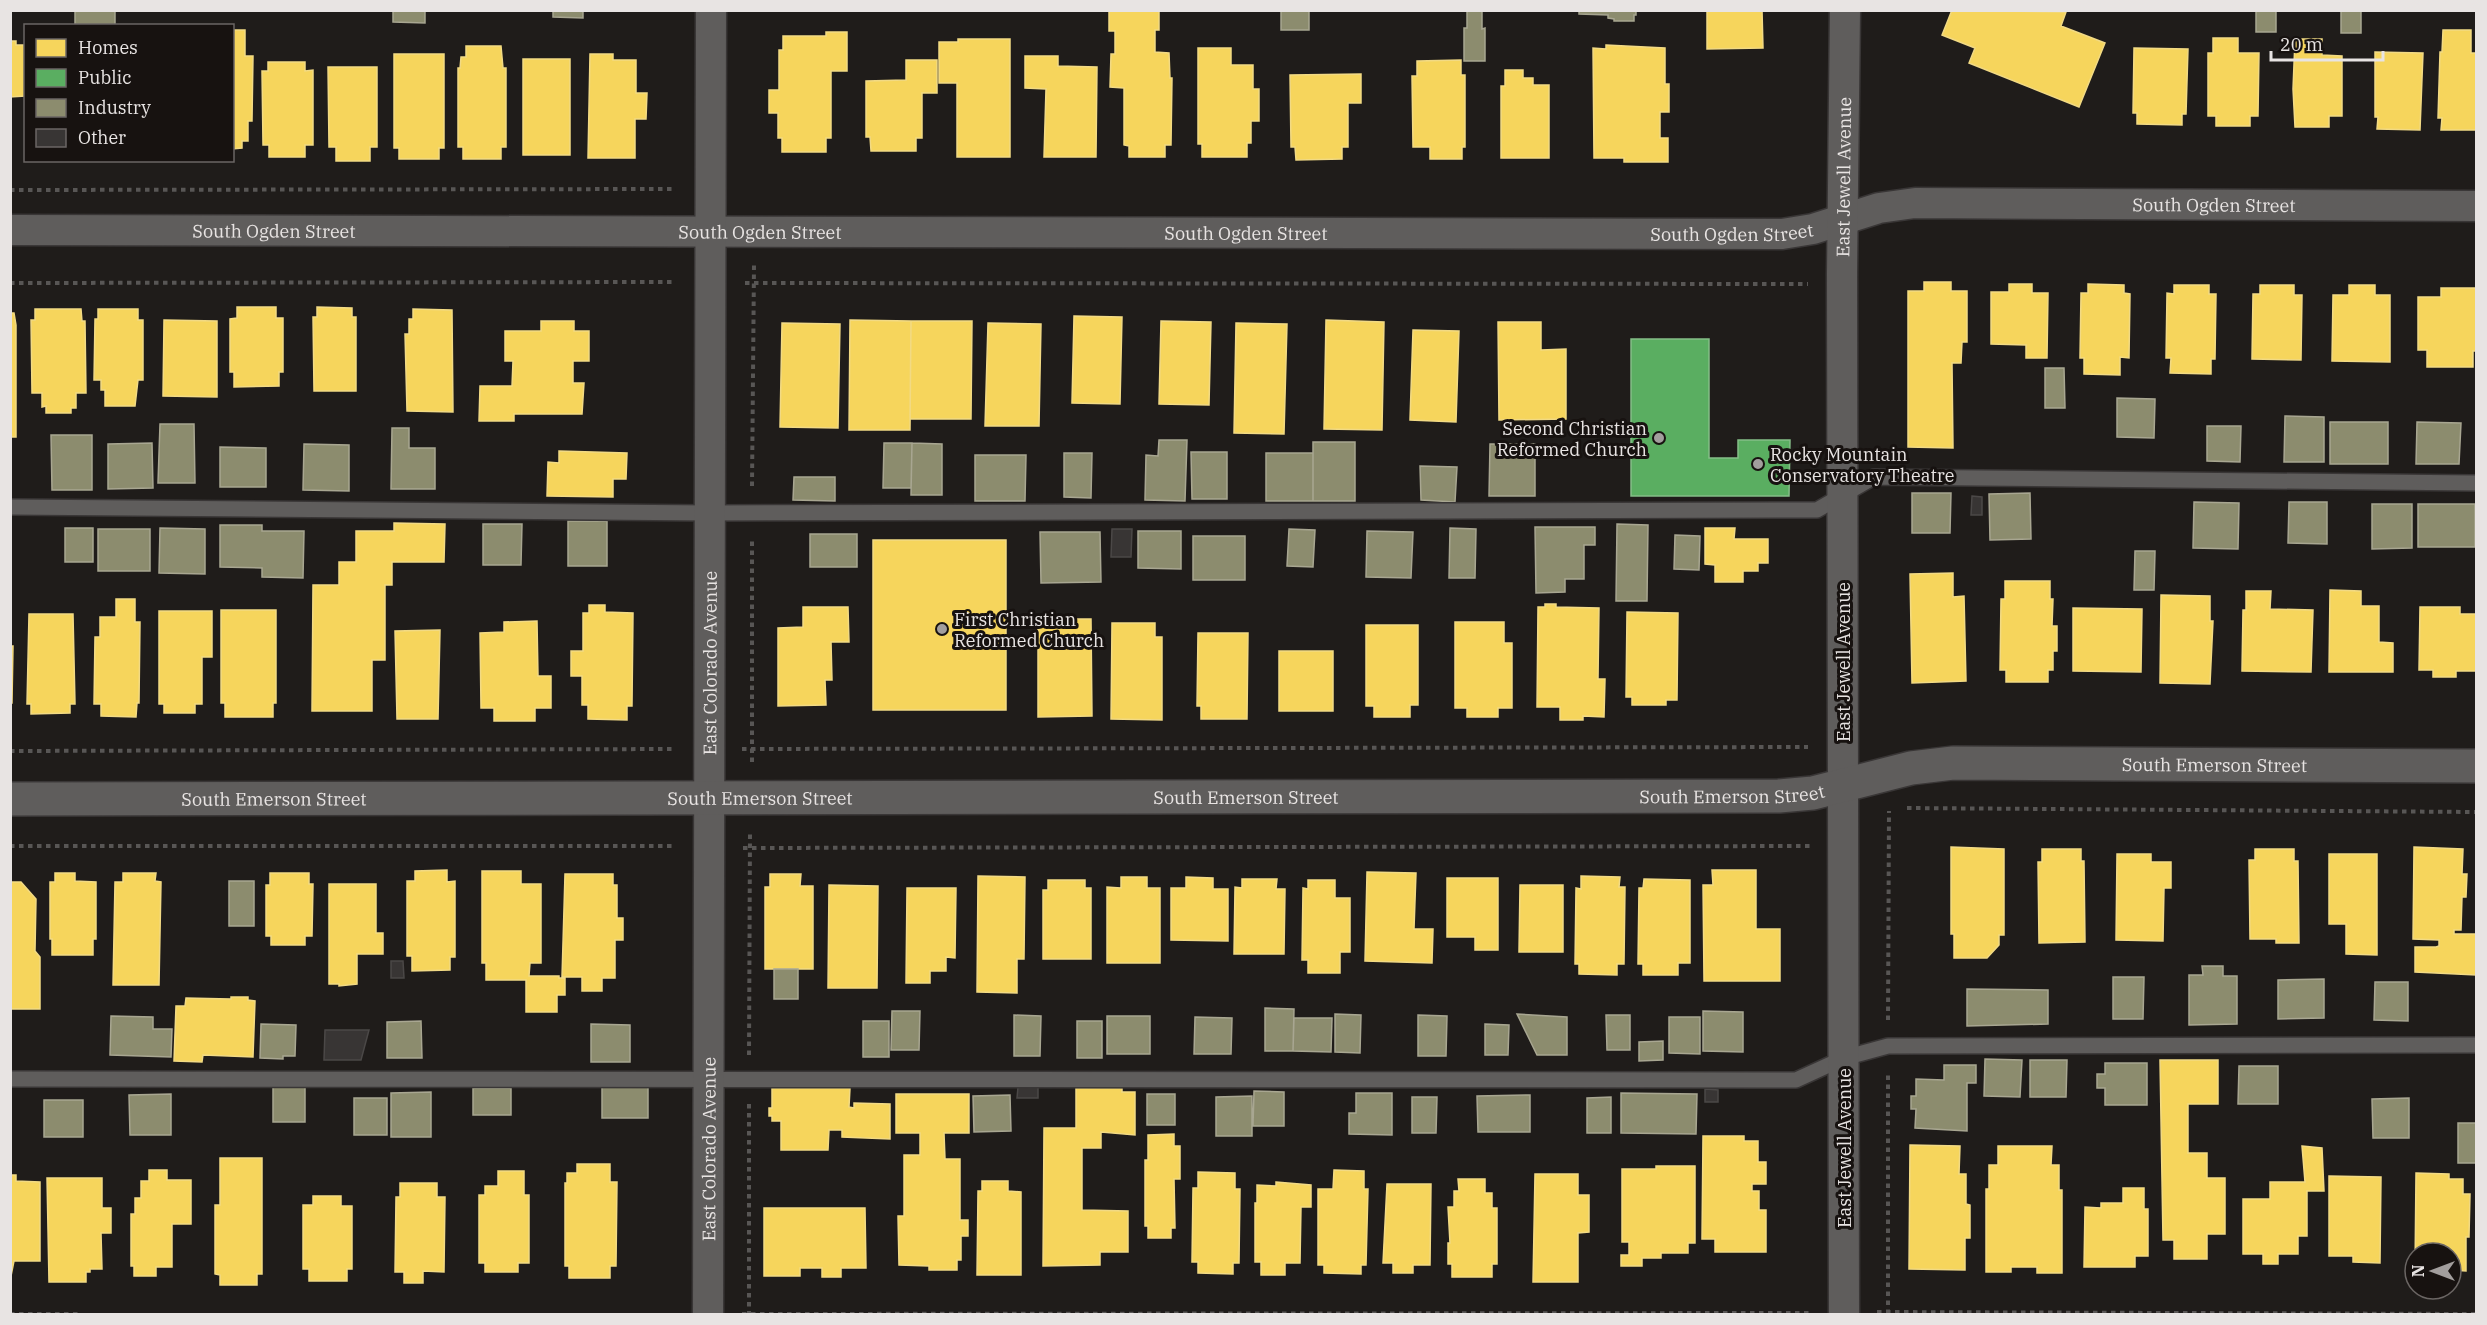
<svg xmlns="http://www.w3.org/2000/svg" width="2487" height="1325" font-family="'IBM Plex Serif',serif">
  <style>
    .homes { fill: #f6d55c; stroke: #f2da84; stroke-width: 1.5 }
    .public { fill: #5aae61; stroke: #85be88; stroke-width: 1.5 }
    .industry { fill: #8c8c6e; stroke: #a8a691; stroke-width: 1.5 }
    .building { fill: #383534; stroke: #4b4847; stroke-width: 1.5 }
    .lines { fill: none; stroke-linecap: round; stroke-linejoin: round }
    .service-casing { stroke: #393636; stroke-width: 18 }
    .minor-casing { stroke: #393636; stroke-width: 33 }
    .tertiary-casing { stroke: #393636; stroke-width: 36 }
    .path { stroke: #585655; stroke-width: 4; stroke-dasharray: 4.5 4.5; stroke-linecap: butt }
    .service { stroke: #5f5d5c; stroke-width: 15 }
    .minor { stroke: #5f5d5c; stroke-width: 30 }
    .tertiary { stroke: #5f5d5c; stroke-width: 33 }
    .poi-dot { fill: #a29e9d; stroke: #171210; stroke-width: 2 }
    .labels { text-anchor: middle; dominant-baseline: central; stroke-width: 6; stroke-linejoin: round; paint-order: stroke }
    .street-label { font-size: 18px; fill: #e8e4e3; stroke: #171210 }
    .poi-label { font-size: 18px; fill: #e8e4e3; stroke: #171210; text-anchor: start }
  </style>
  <rect width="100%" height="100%" fill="#1f1c1a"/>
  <path class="homes" d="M1109 10H1159V30H1155V52L1169 53 1170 78H1172L1171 145H1165V157H1129V146L1124 145V88L1110 87 1111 54H1115V31H1109Z
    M1707 10H1762L1763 48 1707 49Z
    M1952 10 2066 12 2061 26 2105 43 2079 107 1969 63 1975 48 1942 35Z
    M232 30H245V56H253L252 121H248V141H242V148L232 149Z
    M2443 30H2471V53H2476V130H2441L2442 118H2438L2440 52H2442Z
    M826 32H847V71H831V138H826V152H782V138H778V113H769V90H779V50H783V36H826Z
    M2213 38H2238V53H2259L2258 116H2250V126H2216V116H2208V53H2213Z
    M958 39H1010V157H957V83H939V42H958Z
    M2295 39H2322V55L2342 56V116H2329V127H2295L2293 89Z
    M10 41H16V45H25V96L10 97Z
    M1606 45 1665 48V84H1669V112H1660V138H1668V162H1624V158H1594L1593 48 1606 49Z
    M466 46H501L503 68H506V147H501V159H463V147H458V68H460L461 57H466Z
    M1198 48H1231V65H1253V89H1259V121H1251V143H1247V157H1202V144H1198Z
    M2134 48 2188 49 2186 114H2182V125L2137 124V113H2133Z
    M2375 52 2423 53 2420 130 2377 129 2378 117H2375Z
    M394 54H444V148H439V159H399V148H394Z
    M590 54H613V60H636V93H647L646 119H635V158H588Z
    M1025 56H1058V66L1097 67 1096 157H1044L1046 89 1025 88Z
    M523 59H570V155H523Z
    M906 60H937V93H922V138H916V151H871L870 137H866V81L906 80Z
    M1461 60V75H1465V147H1462V159H1430V147H1413L1412 76H1417V61Z
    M268 62H305V71L313 70V145H305V157H269V145H263L262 71H268Z
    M328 67H377V147H370V161H336V147H329Z
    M1505 70H1523V78H1533V85H1549V158H1501V86H1505Z
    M1361 74V103H1348V147H1342V159L1296 160 1295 147H1291L1290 75Z
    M1924 282H1951V291H1967V342H1962L1961 363H1952L1953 448 1908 447V291H1924Z
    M2009 284H2032V293H2048L2047 358H2026V345L1991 344V292H2009Z
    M2088 284 2124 285V293L2130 294 2129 358 2120 357V375L2084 374V358H2080L2081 293H2088Z
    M2174 285H2209V294H2216L2215 359H2211V374L2170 373 2171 358H2166L2167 293 2174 294Z
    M2260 285H2294V295H2302L2301 360 2252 359 2253 294H2260Z
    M2349 285H2375V295H2390V362L2332 361 2333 295H2349Z
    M2441 288H2476V351H2473V367H2427V350H2418V297H2441Z
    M237 307H276V318H283V372H279V386L234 387V372H230V319L237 318Z
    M317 307 352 308V317H356V391H314L313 317H317Z
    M35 309H81L82 321H85L86 393H76V408H71V413H46V406L42 407V393H32L31 320H35Z
    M98 309H138V320H143V380H138L135 406H105V390H101V380H94L95 319H98Z
    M413 309 452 310 453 412 407 411 405 334H409V319H413Z
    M10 313H14L16 325V437H11L10 451Z
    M1074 316 1122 317 1120 404 1072 403Z
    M164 320 217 321V397L163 396Z
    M850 320 911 321 910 430H849Z
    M1326 320 1384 322 1382 430 1324 429Z
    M541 321H574V331H589V361H573V383H584L582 414H514V421H479L480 386H512L513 361H505V331H541Z
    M911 321H972L971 419H910Z
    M1161 321 1211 322 1209 405 1159 404Z
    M1498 322H1541V350L1566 349V419L1499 420Z
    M782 323 840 324 838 428 780 427Z
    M988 323 1041 324 1039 426H985Z
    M1236 323 1287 324 1284 434 1234 433Z
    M1413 330 1459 331 1456 422 1410 420Z
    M559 451 627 453 626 479H613V497L547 496 548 462 559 463Z
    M394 523 445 524 444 562H392V585H385V660H372V711H312L313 585H339V562H356V531H394Z
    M1705 528H1735L1734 539H1768V563H1758V571H1743V582H1715V565L1705 564Z
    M873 540H1006V710H873Z
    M1953 573V597L1964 596 1966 681 1912 683 1910 574Z
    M2005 581H2050V599H2053L2052 626H2057V651H2053V670H2048V682H2006V670H2000L2001 599H2005Z
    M2330 590 2361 591V606H2379V642L2393 643V672H2329Z
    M2246 591H2271L2270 609 2313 610 2311 672 2242 671 2243 610H2246Z
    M2161 595 2210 596V621H2213L2210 684 2160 683Z
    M116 599H135V622H140L139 703H137L136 717 101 716V704H94L95 637H100V617H116Z
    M1545 604H1556V607L1599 608 1598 679H1605L1604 717 1583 716V720H1560V707H1537L1538 607H1545Z
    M589 605H605V612L633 613 632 706H627V720L588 719V705H582V676H571V651H583V613H589Z
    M803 607H848L849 642H831L832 680H825L826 705 778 706V628L803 627Z
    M2420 607H2460V614H2476V671H2456V677H2433V670H2419Z
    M2073 608 2142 609 2141 672 2073 671Z
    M221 610H276V703H273V717H225V703H221Z
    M159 611H212V657H202V704H195V713H164V704H159Z
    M1627 612 1678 613 1677 700H1666V705H1632V697H1626Z
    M29 614H73L75 704H70V713L31 714V704H27Z
    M1038 619H1091L1092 716 1038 717Z
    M537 621 538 676H551V708H535V721H494V708H481L480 633 504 632V622Z
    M1455 622H1504V643H1512V708H1498V717H1467V708H1455Z
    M1112 623H1155V637H1162V720L1111 719Z
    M1366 625H1418V705H1410V717H1374V706H1366Z
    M440 630 438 719H397L395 631Z
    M1198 633H1248L1247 719H1201V706H1197Z
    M10 646H13L12 703H10Z
    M1279 651H1333V711H1279Z
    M1951 847 2004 849V935H1999V945L1987 958H1954V934H1951Z
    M2414 847 2463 849 2462 874H2467L2466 897H2462L2461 930H2454V934H2476V975L2415 972V947H2436L2439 946V940L2413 939Z
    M2042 849H2081V861H2084L2085 942 2039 943 2038 862H2042Z
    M2255 849H2294V861H2298L2299 943H2276V939H2250L2249 860H2255Z
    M2117 854H2151V862H2171V888H2164L2163 941 2116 940Z
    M2329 854H2377V955L2346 954V924H2329Z
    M447 870V882L455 881V957H450V970L412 971V956H407V881H415V871Z
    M1712 870H1756V929H1780V981H1704L1703 885H1713Z
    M482 871H521V884H541V963H530L529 976H559V978H565V995H557V1012H526V980H486V963H482Z
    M1367 872 1416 873 1414 929H1433L1432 963 1365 961Z
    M55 873H75V881L96 882V939H93V955H52V939H50V882H55Z
    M123 873H156L155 881 161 882 159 985H113L115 882H123Z
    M270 873H309V884H313L312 936H305V945H271V936H266V885H270Z
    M565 874H613V885H617V918H623V940H615V978H602V991H582V977H562Z
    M770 874H801L800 886H813V969H765V887H770Z
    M978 876 1025 877 1024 959H1017V993L977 992Z
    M1581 876 1620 877 1619 887H1625L1624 964H1617V975L1579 974V964H1575L1576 888 1581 889Z
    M1121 877H1147V888H1160V963H1107V887L1121 888Z
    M1186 877 1213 878V889H1228V941L1171 940V888H1186Z
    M1447 878H1498V950H1475V937H1447Z
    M1242 879H1277L1276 889H1285L1284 954H1234L1235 887 1242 888Z
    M1644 879 1690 880V963H1678V975H1643V964H1638L1639 888H1643Z
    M1048 880H1085V888H1091V959H1043V890H1048Z
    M1308 880H1335V898H1350V952H1340V973H1308V960H1302L1303 888 1308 889Z
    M10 882H21L36 899 35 951 40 957V1009H10Z
    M329 884H376V933H383V954H357V984L339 986V984H329Z
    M829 885 878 886 877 988H828Z
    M1520 885H1563V952H1519Z
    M907 888H956L955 958 946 957V971H930V983H906Z
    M231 997H248V1000L255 1001 253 1057 203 1055 202 1062 174 1061 176 1006H185L186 998 231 999Z
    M2160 1060H2218V1104H2188V1153H2207V1178H2225V1234H2207V1259H2174V1240H2163Z
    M772 1088H850L849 1107 854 1108V1103L890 1104V1139L842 1137V1130H829L828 1150H781V1121H772V1116H769V1108H772Z
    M1076 1088H1122V1092H1135V1135L1101 1132V1148H1082V1210L1128 1211V1252H1100V1265L1043 1266 1044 1128H1076Z
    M896 1094H969V1133H944L945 1159H960V1220H968V1236H961V1260H957V1270H929V1266L899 1265 898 1216H904V1155H920V1133H896Z
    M1174 1134V1146H1180V1179H1174L1175 1228H1171V1238H1148V1226H1145V1160H1148V1135Z
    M1703 1136H1744V1141H1758V1162H1766V1184H1752V1191H1759V1210H1766V1252H1715V1239H1702Z
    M1910 1145 1960 1146 1959 1174H1966V1204L1970 1205V1238H1965V1270L1909 1269Z
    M1998 1146H2052L2051 1165H2059V1190H2062V1273H2037V1267H2011V1272H1986V1189H1989V1165H1998Z
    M2302 1146 2322 1148 2324 1191H2307V1236H2298V1254H2278V1264H2263V1254H2243V1199H2270V1182H2305Z
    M220 1158H262V1274H257V1285H220V1275L215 1274V1205H220Z
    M577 1164H610V1182H617L616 1266H610V1278H569V1266H565V1183H567V1173H577Z
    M1656 1166H1695V1243H1688V1253H1661V1258H1642V1266H1621V1255H1629V1242H1622V1169H1656Z
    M149 1170H167V1180H191V1224H172V1267H156V1276H134V1266H131V1214H135V1198H141V1181H149Z
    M1334 1170 1364 1171V1189H1368L1366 1265H1361V1274L1324 1273V1265H1318V1189H1333Z
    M498 1171H524V1195H529V1263H518V1272H485V1263H479V1195H485V1186H498Z
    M1198 1172 1235 1173V1189H1240L1239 1263H1233V1274L1198 1273V1262H1192L1193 1188H1198Z
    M2416 1173 2449 1174V1179H2463V1194H2470L2469 1237H2466V1271L2451 1270V1253H2415V1270Z
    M1535 1174H1578V1195H1589V1232L1578 1233V1282H1533Z
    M10 1175H16V1181L40 1182V1261H14L11 1276Z
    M2329 1176 2381 1177 2380 1263 2353 1262V1256H2329Z
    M47 1178H102V1208H111V1233H101L102 1269H90V1272H86V1282H49Z
    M1458 1179H1485V1193H1492V1208H1497V1264H1492V1277H1452V1264H1448V1243H1450L1448 1207H1454V1191H1459Z
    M982 1181H1008V1191L1021 1192V1275H977L978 1191H982Z
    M1276 1182 1311 1185V1207H1301L1300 1263H1285V1275H1261V1262H1255V1203H1257V1185L1276 1186Z
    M400 1183H437V1197H445L444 1272 423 1271V1283H404V1272H395L396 1197H400Z
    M1387 1184H1431L1430 1265H1413V1273H1393V1263H1383Z
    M2123 1188H2144V1209H2148V1256H2135V1267H2084L2085 1207 2101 1208V1203H2123Z
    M313 1196H341V1206H352V1269H347V1281H309V1269H303V1205H313Z
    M764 1208H865L866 1268H841V1277H822V1268H800V1276H764Z"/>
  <path class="public" d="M1631 339H1709V458H1738V440H1790L1789 496H1631Z"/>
  <path class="industry" d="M75 10H115V26H75Z
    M393 10H425V23L393 22Z
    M553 10H583V18L553 17Z
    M1281 10H1309V30H1281Z
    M1467 10H1482V29L1485 28V61H1464V28H1467Z
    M1579 10H1636V15H1634V21H1614V19L1608 18V15L1579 14Z
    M2256 10H2276V32H2256Z
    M2341 10H2361V33H2341Z
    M2045 368H2064L2065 408H2045Z
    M2117 398 2155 399 2154 438 2117 437Z
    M2285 416 2324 417V462H2284Z
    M2330 422H2388V464H2330Z
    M2417 422 2461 423 2459 464H2416Z
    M160 424H194L195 483H158Z
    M2207 426H2241L2240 462 2207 461Z
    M392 428H409V448H435V489H391Z
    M51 435H92V490H52Z
    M1159 440H1187L1185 501 1145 500 1146 455 1158 456Z
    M1313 442H1355V501H1313Z
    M152 443 153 488 108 489V444Z
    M884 443H912L911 488H883Z
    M912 443 942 444V495H911Z
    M304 444 349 445V491L303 490Z
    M1490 444H1535V496H1489Z
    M220 447 266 448V487H220Z
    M1191 452H1227V499H1192Z
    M1064 453H1092L1091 498 1064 497Z
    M1266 453H1313V501H1266Z
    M975 455H1026L1025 501H975Z
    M1420 466 1457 467 1455 502 1421 500Z
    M794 477H835V501L793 500Z
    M1912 493H1951L1950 533H1912Z
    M2030 493 2031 539 1990 540 1989 494Z
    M2194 502 2239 503 2238 549 2193 548Z
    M2289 502H2327V544L2288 543Z
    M2372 504H2412V548L2372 549Z
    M2418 504H2475V547H2418Z
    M568 521H607V566H568Z
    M483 524H522L521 565H483Z
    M1617 524 1648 525 1647 601H1616Z
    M220 525H262V531H304L303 578 262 577V568L220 567Z
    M1535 527H1595V545H1584V579H1565V592L1536 593Z
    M65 528H93V562H65Z
    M160 528 205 529V574L159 573Z
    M1450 528 1476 529 1475 578H1449Z
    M98 529H150V571H98Z
    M1289 529 1315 530 1313 567 1287 566Z
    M1138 531H1181V569L1138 568Z
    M1367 531 1413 532 1411 578 1366 577Z
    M1040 532H1100L1101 582 1041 583Z
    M810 534H857V567H810Z
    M1675 535 1700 536 1699 570 1674 569Z
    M1193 536H1245V580H1193Z
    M2135 551H2155L2154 590H2134Z
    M229 881H254V926H229Z
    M2202 966H2223V976H2237V1024L2189 1025V975H2203Z
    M774 969H798V999H774Z
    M2113 977H2144L2143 1019H2113Z
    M2324 979V1018L2278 1019V980Z
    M2375 982H2408V1021L2374 1020Z
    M1967 989 2048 990V1024L1967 1026Z
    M1265 1008 1294 1009 1293 1051H1265Z
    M892 1011H920L919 1050H891Z
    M1703 1011 1743 1012V1052L1703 1051Z
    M1335 1014 1361 1015 1360 1053 1335 1052Z
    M1517 1014 1567 1017V1055H1537Z
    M1014 1015 1041 1016 1040 1056H1014Z
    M1418 1015 1447 1016 1446 1056H1418Z
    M1606 1015H1630V1050H1607Z
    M111 1016 153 1017V1029H172L171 1057 110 1055Z
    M1107 1016H1150V1054H1107Z
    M1195 1017 1232 1018 1231 1054H1194Z
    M1669 1017H1700V1054L1669 1053Z
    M1294 1018H1332L1331 1052 1293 1051Z
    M421 1021 422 1058H387V1022Z
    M863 1021H889V1057H863Z
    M1077 1021H1102V1058H1077Z
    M261 1024 296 1025 295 1056H283V1059L260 1058Z
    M591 1024 630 1025V1062H591Z
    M1485 1024 1509 1025 1508 1055H1485Z
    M1663 1041V1060L1639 1061V1042Z
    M1985 1059 2022 1060 2020 1097 1984 1096Z
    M2030 1060H2067L2066 1097H2030Z
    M2105 1063H2147V1105H2105V1088H2097V1074H2105Z
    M1944 1065H1976V1083H1967V1131L1915 1128 1916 1109H1911V1096H1916V1079L1944 1080Z
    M2239 1066H2278V1104H2238Z
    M273 1085H305V1122H273Z
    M602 1085H648V1118H602Z
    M473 1088H511V1115H473Z
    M1254 1091 1284 1092V1126H1253Z
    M431 1092V1137H391V1093Z
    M1356 1093H1392V1135L1349 1134V1113H1356Z
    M1621 1093 1697 1094 1696 1134 1621 1133Z
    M171 1094V1135H130L129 1095Z
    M1147 1094H1175V1125H1147Z
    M1010 1095 1011 1131 974 1132 973 1096Z
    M1530 1095V1132H1478L1477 1096Z
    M1252 1096V1136H1216V1097Z
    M1412 1097H1437L1436 1133H1412Z
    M1611 1097V1133H1587V1098Z
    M354 1098H387V1135H354Z
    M2409 1098V1138H2373L2372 1099Z
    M44 1100H83V1137H44Z
    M2458 1123H2476V1163H2458Z"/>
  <path class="building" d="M1972 496 1982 497V515H1971Z
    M1112 529H1132L1131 557H1111Z
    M391 961H403L404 978H391Z
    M325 1030H369L361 1060H324Z
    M1018 1087H1038V1098H1017Z
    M1705 1089 1718 1090V1102H1705Z"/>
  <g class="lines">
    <g class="service-casing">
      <path id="service" d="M10 507 710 513 1817 510 1874 477 2476 483
        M10 1079 1796 1080 1844 1058 1888 1046 2476 1045"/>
    </g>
    <g class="minor-casing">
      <g id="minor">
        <path id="s1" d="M10 230 1782 234 1813 229 1879 208 1915 203 2476 206"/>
        <path id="s2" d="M708 1314 711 10"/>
        <path id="s3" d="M1844 1314 1842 274 1845 10"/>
      </g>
    </g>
    <g class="tertiary-casing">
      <g id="tertiary">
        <path id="s4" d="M10 799 1779 796 1813 793 1911 768 1953 763 2476 766"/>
      </g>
    </g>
    <path class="path" d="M10 190 676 189
      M10 283 676 282
      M745 283 1808 284
      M752 486 754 265
      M742 749 1808 747
      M10 751 674 749
      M752 762V538
      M1907 808 2476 812
      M10 846H675
      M743 848 1810 846
      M1888 1020 1889 811
      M749 1055 750 834
      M749 1104V1314
      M1877 1312 2476 1314
      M10 1314H80
      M742 1314 1811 1313
      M1888 1314V1072"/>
    <use href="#service" class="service"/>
    <use href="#minor" class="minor"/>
    <use href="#tertiary" class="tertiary"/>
  </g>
  <g class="poi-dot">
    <circle cx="1659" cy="438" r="6"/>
    <circle cx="1758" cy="464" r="6"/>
    <circle cx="942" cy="629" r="6"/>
  </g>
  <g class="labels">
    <g class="street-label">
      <text stroke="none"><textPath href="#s3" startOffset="1137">East Jewell Avenue</textPath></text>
      <text stroke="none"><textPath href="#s1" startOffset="2208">South Ogden Street</textPath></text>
      <text stroke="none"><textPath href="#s1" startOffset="1722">South Ogden Street</textPath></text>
      <text stroke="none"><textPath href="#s1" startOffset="264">South Ogden Street</textPath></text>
      <text stroke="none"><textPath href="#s1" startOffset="750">South Ogden Street</textPath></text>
      <text stroke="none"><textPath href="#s1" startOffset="1236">South Ogden Street</textPath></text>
      <text stroke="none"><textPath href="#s2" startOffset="651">East Colorado Avenue</textPath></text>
      <text transform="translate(1843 662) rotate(-90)">East Jewell Avenue</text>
      <text stroke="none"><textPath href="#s4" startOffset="2208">South Emerson Street</textPath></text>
      <text stroke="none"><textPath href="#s4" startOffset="1722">South Emerson Street</textPath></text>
      <text stroke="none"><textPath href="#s4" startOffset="750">South Emerson Street</textPath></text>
      <text stroke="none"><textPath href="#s4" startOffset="1236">South Emerson Street</textPath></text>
      <text stroke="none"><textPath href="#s4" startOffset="264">South Emerson Street</textPath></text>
      <text stroke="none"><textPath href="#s2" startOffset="165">East Colorado Avenue</textPath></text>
      <text transform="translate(1844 1148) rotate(-90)">East Jewell Avenue</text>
    </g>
    <g class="poi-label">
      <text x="1647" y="428" text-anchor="end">Second Christian<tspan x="1647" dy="21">Reformed Church</tspan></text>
      <text x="1770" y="454">Rocky Mountain<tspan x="1770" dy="21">Conservatory Theatre</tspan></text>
      <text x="954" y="619">First Christian<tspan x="954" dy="21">Reformed Church</tspan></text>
    </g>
  </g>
  <rect width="2487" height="1325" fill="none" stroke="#e8e4e3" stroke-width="24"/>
  <rect x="24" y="24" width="210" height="138" fill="#171210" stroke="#6b6664" stroke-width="1.5"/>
  <rect x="36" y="39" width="30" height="18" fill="#f6d55c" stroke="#6b6664" stroke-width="1.5"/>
  <text x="78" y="54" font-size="18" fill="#e8e4e3">Homes</text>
  <rect x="36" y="69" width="30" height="18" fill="#5aae61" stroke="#6b6664" stroke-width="1.5"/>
  <text x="78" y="84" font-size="18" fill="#e8e4e3">Public</text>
  <rect x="36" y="99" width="30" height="18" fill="#8c8c6e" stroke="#6b6664" stroke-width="1.5"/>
  <text x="78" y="114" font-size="18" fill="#e8e4e3">Industry</text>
  <rect x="36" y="129" width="30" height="18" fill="#383534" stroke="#6b6664" stroke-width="1.5"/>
  <text x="78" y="144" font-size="18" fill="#e8e4e3">Other</text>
  <g transform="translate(2433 1271) rotate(270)"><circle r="28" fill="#171210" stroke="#6b6664" stroke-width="1.5"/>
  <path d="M0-4.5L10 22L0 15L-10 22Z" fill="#a29e9d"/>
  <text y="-9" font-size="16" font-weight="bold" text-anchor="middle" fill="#e8e4e3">N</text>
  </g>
  <path d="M2271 51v9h112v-9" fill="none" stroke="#e8e4e3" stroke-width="3"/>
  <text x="2280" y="51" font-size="18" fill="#e8e4e3" stroke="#171210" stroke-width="4.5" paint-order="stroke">20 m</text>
</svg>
